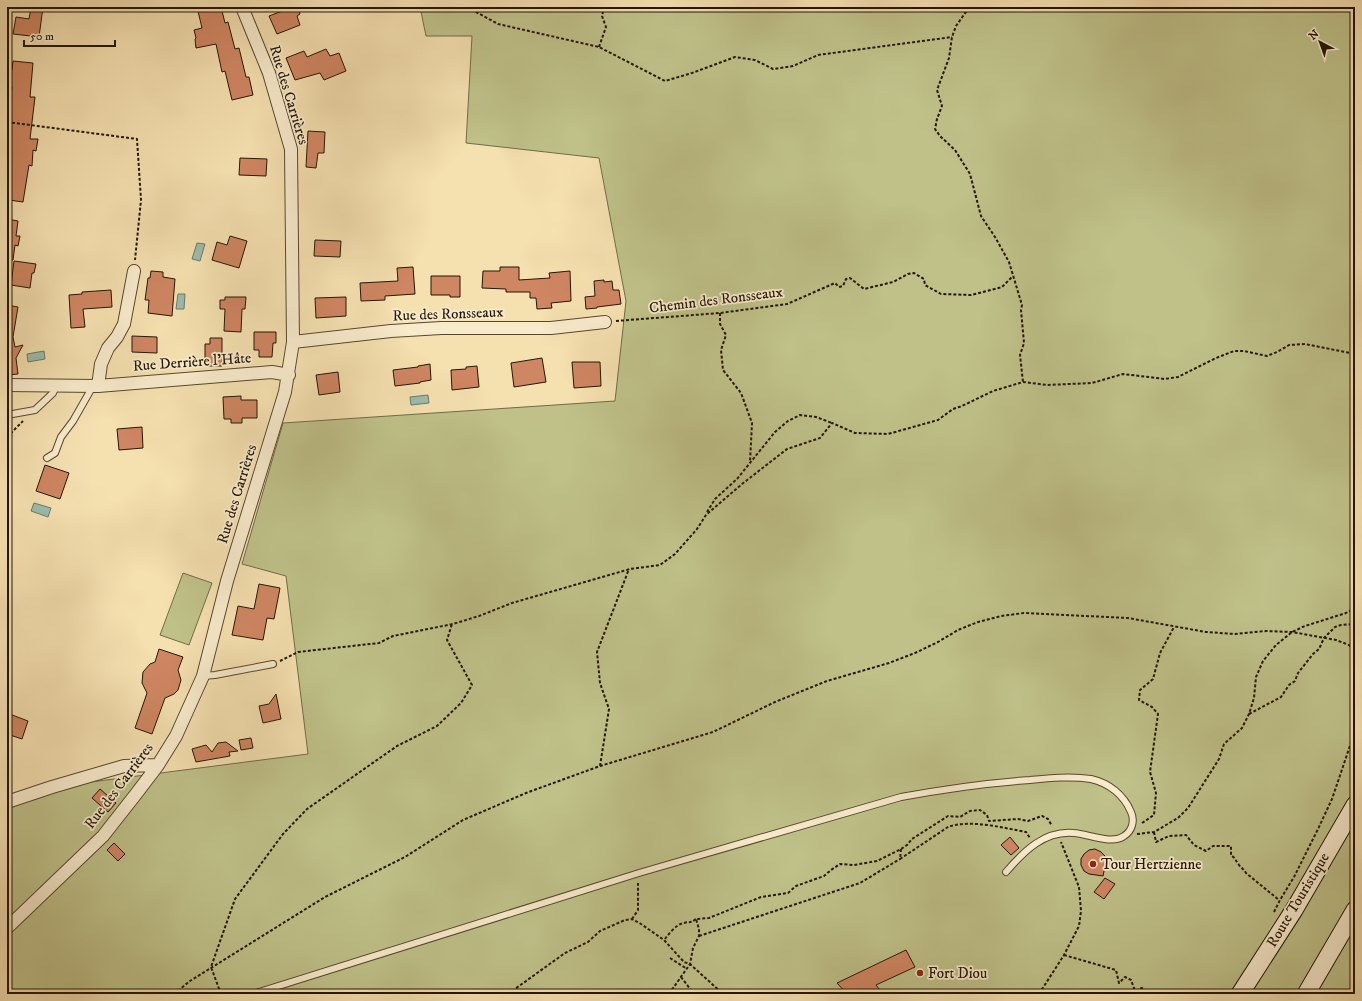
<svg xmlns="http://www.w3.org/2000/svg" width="1362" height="1001" font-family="'IM FELL DW Pica',serif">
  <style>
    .green { fill: #bfc189; stroke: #716c48 }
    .water { fill: #9cbdae; stroke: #6c7a6b }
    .building { fill: #cf8662; stroke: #231606 }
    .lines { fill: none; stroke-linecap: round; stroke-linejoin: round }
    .lane-casing { stroke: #584830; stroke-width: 8 }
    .street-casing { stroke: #584830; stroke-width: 14 }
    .secondary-casing { stroke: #231606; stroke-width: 19 }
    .path { stroke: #231606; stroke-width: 2; stroke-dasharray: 3 2; stroke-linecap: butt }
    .lane { stroke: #f8ebcc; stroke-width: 6 }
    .street { stroke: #f8ebcc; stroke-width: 12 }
    .secondary { stroke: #f8ebcc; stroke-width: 17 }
    .poi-dot { fill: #8f2418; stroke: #f8ebcc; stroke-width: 1.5 }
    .labels { text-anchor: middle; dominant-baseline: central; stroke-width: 3.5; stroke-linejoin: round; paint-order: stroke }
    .street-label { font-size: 15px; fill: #231606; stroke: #f8ebcc }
    .poi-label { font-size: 15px; fill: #231606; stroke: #f8ebcc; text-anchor: start }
  </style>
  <rect width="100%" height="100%" fill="#f5e0b0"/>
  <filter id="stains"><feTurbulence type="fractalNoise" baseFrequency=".005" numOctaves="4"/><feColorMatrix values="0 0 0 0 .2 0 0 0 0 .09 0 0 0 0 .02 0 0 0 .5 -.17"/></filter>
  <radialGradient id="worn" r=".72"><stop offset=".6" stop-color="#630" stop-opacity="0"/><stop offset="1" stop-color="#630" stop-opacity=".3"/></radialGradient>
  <path class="green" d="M420 7H1355V994H7V802L52 787 308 754 286 576 242 564 283 423 615 401 626 301 599 158 466 143 472 36H426Z
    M183 573 212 583 189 645 160 635Z"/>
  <path class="water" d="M197 243 205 244 200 261 192 259Z
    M178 294H185L184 309H176Z
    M44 351 45 359 28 362 27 354Z
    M428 395 429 403 411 405 410 397Z
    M34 503 51 508 48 517 31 511Z"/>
  <path class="building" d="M31 7H43L39 37 13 34 16 17 29 19Z
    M197 7H221L225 23 228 22 235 49 239 48 246 77H249L253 95 232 100 225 71 222 72 216 44 196 48 195 39 196 38 194 30 202 28Z
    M293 7H298L300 14 297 16 300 25 277 34 269 16Z
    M326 49 330 56 339 53 346 71 324 80 320 73 295 80 286 58 304 51 307 57Z
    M13 61 33 63 30 97H35L30 139H38L36 151 33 150 32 166 29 165 23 202 9 200 10 190H7L11 147H7V131L12 87 8 86 10 70H12Z
    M308 131 325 132 324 153H318L316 168 306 167Z
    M240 158 267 159 266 176 239 175Z
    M7 219 18 221 16 236H20L18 246 15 245 13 260 7 259Z
    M230 236 247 241 239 268 212 260 217 242 227 245Z
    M315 240 341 241 340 257 314 256Z
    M14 261 36 264 34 273H32L30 288 11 285Z
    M413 267 415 294 385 296V300L361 301 360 283 398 281 397 268Z
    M500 267H519V280L550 278 549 273 570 271 571 301 551 303 552 308 537 309 536 298H530V292H506V289L482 288 483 271H500Z
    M151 271 163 272V277L175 279 172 316 148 313 149 300H145L148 278H150Z
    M431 276H460V297H450V295H431Z
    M604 280V282L612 281 613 290H619L621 304 597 307V308L586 309 585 297 595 296 594 281Z
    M111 290 112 307 83 309 85 327 71 328 69 295 82 294V292Z
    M225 297H246L245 309H242L241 332 224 331 225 309H220V300H225Z
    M346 297V316L316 318 315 298Z
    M7 305 18 307 13 337 15 347 23 345 16 358 18 374 7 375Z
    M254 332H276V343H273L272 357H259V350H254Z
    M132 336 157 337V353L132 352Z
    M210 338H222V366H205V344H210Z
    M542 358 546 382 514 387 511 363Z
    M572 362H600L601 386 574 388Z
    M430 364 431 380 420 382V383L395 386 393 370 418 367V366Z
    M477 366 479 387 452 390 451 370 466 369V367Z
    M338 372 340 392 319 395 316 375Z
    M241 396V400H257V418H242V423H231V419H224L223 397Z
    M142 427 143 448 119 450 117 429Z
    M45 465 69 473 60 499 36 491Z
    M259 584 280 588 274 619 267 618 263 640 232 635 238 606 254 609Z
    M159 649 183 657 178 670 181 680 178 690 174 694 165 698 152 734 135 728 147 693 142 683 143 672 150 664 155 662Z
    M276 694 281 719 263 723 259 706 269 704Z
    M7 713 28 721 22 739 7 734Z
    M251 738 253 748 241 750 239 740Z
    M226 742 238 751 229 752 230 756 196 762 192 749 206 745 212 752 218 743Z
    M100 789 116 803 108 812 92 798Z
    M1010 837 1019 848 1011 855 1001 845Z
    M114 843 125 854 118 861 107 850Z
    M1095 849 1101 852 1105 856 1106 862 1103 876 1089 874 1084 871 1081 865V859L1084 854 1089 850Z
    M1105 878 1115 884 1104 899 1094 892Z
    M906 950 915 967 876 985 883 994H847L837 983Z"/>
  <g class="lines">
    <g class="lane-casing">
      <path id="lane" d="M7 415 35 410 53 393 56 386
        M47 458 55 453 61 437 73 421 93 386
        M203 676 215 675 273 664
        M253 994 639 873 901 797C944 789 986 783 1030 780 1050 778 1071 776 1091 779 1109 783 1124 795 1131 812 1135 821 1132 831 1124 836 1112 845 1088 834 1074 833 1045 830 1024 851 1006 872"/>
    </g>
    <g class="street-casing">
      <path id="street" d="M293 342 391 331 441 328H551L605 322
        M7 385 98 386 272 372 289 375
        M98 386 101 364 108 348 117 337 124 324 134 271
        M7 802 52 787 124 766 158 765
        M7 928 103 836 136 794 158 765 176 736 203 676 227 581 285 392 293 342 291 149 269 73 242 7"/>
    </g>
    <g class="secondary-casing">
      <path id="secondary" d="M1240 994 1294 910 1355 805
        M1306 994 1355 910"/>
    </g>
    <path class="path" d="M467 7 498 24 599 47 665 81 692 73 735 57 755 60 773 69 793 66 818 55 952 37
      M968 7V9L956 26 952 37 949 58 937 90 942 106 937 119 935 129 940 136 955 150 970 174 981 216 995 237 1009 262 1022 305 1021 310 1024 343 1020 355 1023 382
      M599 47 606 27 602 16 604 7
      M7 122 137 139 141 200 135 260
      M720 313V324L726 335 721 350 723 370 741 393 752 423 750 462
      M616 321 720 313 787 304 835 283 839 287 843 286 846 279 850 278 864 289 893 282 908 274 914 273 924 279 925 285 941 294 971 295 1002 287 1013 276
      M7 437 23 421
      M707 512 715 499 737 479 775 432 788 421 800 415 816 417 832 423
      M280 661 298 652 379 643 393 636 453 624 479 616 512 603 630 569 660 565 675 554 697 529 706 515 742 484 787 449 820 438 832 423 855 433 888 434 938 420 953 409 962 406 993 391 1023 382 1047 385 1092 383 1123 374 1165 379 1178 377 1216 358 1234 351H1244L1267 356 1277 352 1289 345 1305 344 1350 353 1355 355
      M1249 714 1281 697 1289 685 1295 681 1298 673 1313 654 1319 649 1324 638 1335 627 1341 625 1355 624
      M600 766 609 709 600 683 597 652 629 569
      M1142 823 1154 815 1156 793 1150 772 1158 714 1152 707 1139 700 1140 690 1153 679 1160 653 1174 627
      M1154 832 1156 842 1169 836 1186 835 1194 845 1206 851 1213 846H1231V855C1235 858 1236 861 1239 865 1242 869 1244 869 1246 873L1279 900
      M1137 834 1154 832 1178 818 1188 808 1219 759 1224 744 1242 728 1249 714 1254 698 1256 677 1263 661 1276 645 1292 632 1305 626 1346 613 1355 608
      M901 849 900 859 948 827C970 819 1004 828 1026 832L1030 838
      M1274 912 1280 900 1294 877 1318 829 1332 799 1355 731
      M632 919 638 910V883
      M696 919C689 924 690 921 684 923 676 924 669 934 664 940L684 962 690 964 723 994
      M699 936 860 883 900 859
      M1064 955 1116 970 1119 983 1125 977 1131 980 1135 991 1142 988 1152 994
      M670 958 687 969
      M681 977 694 994
      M174 994 190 981 325 897 405 857 463 820 526 793 600 766 713 732 775 702 827 681 889 663 915 653 938 642 958 630 978 622 1001 616 1024 613 1128 618 1206 632 1235 634 1266 631 1292 632 1336 640 1349 645 1355 651
      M221 994 211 967 235 899 283 834 307 809 397 746 437 726 461 703 472 685 447 640 452 624
      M508 994 565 953 588 942 600 931 625 920 632 919 641 924 664 940
      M669 994 690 964 693 948 699 936V929L696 919 709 918 761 897 788 893 796 886 824 876 831 870 840 864 854 865 877 861 901 849 907 845 912 839 948 816 960 817 970 811 980 810 987 815 989 821 1018 819 1028 821 1042 816 1048 819 1052 826
      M1039 994 1064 955 1079 926 1081 911 1079 887 1061 842
      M1195 994H1196"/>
    <use href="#lane" class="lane"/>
    <use href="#street" class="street"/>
    <use href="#secondary" class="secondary"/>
  </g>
  <g class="poi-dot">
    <circle cx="1093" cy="864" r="4"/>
    <circle cx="920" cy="973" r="4"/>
  </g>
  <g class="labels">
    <g class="street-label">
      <text transform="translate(289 95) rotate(73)">Rue des Carrières</text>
      <text transform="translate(716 300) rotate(-7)">Chemin des Ronsseaux</text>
      <text transform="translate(448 314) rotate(-2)">Rue des Ronsseaux</text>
      <text transform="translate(192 362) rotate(-4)">Rue Derrière l'Hâte</text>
      <text transform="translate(237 494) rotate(-73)">Rue des Carrières</text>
      <text transform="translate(119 786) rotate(-53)">Rue des Carrières</text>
      <text transform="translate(1298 900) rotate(-59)">Route Touristique</text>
    </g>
    <g class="poi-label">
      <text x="1101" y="864">Tour Hertzienne</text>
      <text x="928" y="973">Fort Diou</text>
    </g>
  </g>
  <rect width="1362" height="1001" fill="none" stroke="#f5e0b0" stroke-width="24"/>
  <rect x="8" y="8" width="1346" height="985" fill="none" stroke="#231606" stroke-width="2"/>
  <rect x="12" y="12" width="1338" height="977" fill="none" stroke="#231606"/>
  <g transform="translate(1320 42) rotate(319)" stroke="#f8ebcc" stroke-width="3" paint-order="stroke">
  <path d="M0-3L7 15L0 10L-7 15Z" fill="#231606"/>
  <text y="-6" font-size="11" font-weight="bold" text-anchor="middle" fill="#231606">N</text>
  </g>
  <path d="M24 40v6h91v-6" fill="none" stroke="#231606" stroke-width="2"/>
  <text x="30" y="40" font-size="12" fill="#231606" stroke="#f8ebcc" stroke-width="3" paint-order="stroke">50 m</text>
  <rect width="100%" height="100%" filter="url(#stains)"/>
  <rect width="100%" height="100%" fill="url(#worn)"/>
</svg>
